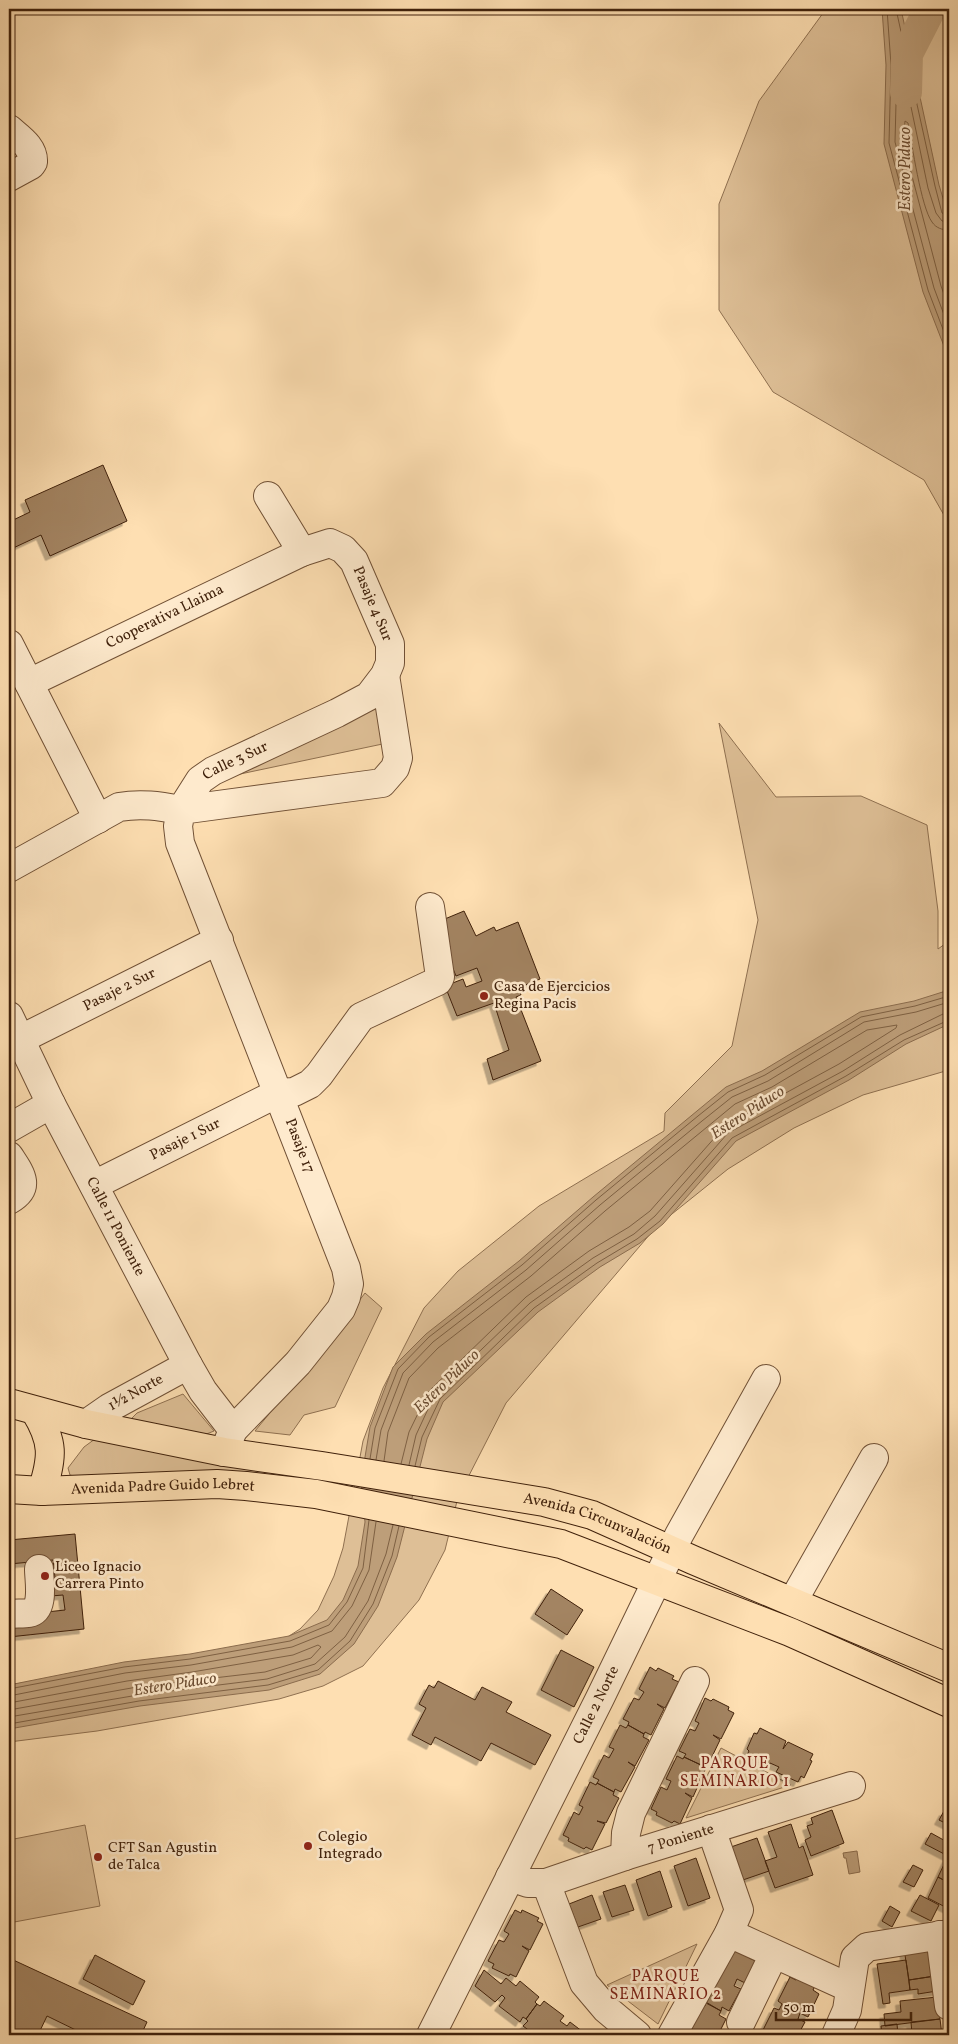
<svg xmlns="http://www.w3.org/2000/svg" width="958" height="2044" font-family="Vollkorn,serif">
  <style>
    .green { fill: #debf96; stroke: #8f7050 }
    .water { fill: #bd9e79; stroke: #8b6c4d }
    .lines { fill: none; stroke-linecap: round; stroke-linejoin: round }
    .shore { stroke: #7e6042; stroke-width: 1 }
    .river { stroke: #bd9e79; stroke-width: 32 }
    .building { fill: #a38462; stroke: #40210b; filter: url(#shadow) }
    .minor-casing { stroke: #705035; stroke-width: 30 }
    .major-casing { stroke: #40210b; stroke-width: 30 }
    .minor { stroke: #feeacd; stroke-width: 28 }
    .major { stroke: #fedfb2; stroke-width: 28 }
    .poi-dot { fill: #8f2418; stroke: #feeacd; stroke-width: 2 }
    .labels { text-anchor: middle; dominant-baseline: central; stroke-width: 5; stroke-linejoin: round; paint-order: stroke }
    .street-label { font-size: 15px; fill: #40210b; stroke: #feeacd }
    .poi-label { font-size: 15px; fill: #40210b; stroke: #feeacd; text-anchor: start }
    .water-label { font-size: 16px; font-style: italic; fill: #6c4d32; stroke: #feeacd }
    .neighbourhood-label { font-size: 16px; letter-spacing: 1px; fill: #7a1f14; stroke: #feeacd }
  </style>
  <defs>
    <filter id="shadow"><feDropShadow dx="-4.5" dy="4.5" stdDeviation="0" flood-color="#0004"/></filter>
  </defs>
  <rect width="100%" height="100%" fill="#fedfb2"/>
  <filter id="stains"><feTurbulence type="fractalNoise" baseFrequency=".004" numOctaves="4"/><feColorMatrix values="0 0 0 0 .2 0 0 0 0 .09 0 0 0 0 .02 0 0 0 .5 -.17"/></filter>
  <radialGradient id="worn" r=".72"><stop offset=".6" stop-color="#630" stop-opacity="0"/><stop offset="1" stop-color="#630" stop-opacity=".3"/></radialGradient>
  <path class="green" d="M826 9H949V524L924 480 773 392 719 310V204L759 101Z
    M376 698 392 742 226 777Z
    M719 723 776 797 861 796 927 825 938 911V949L949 941V1070L863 1095 794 1128 728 1169 657 1226 506 1403 458 1497 445 1550 419 1600 363 1666 323 1686 279 1699 97 1731 9 1742V1685L275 1645 300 1629 318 1610 334 1576 343 1548 363 1441 383 1388 424 1308 458 1271 539 1206 664 1131 665 1113 732 1046 758 920Z
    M365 1293 382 1308 335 1407 304 1415 290 1435 255 1431 324 1347Z
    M183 1394 214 1431 204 1435 130 1420 137 1413Z
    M99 1436 335 1483V1489L83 1478 70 1475 68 1468 84 1447Z
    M721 1748 791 1785 686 1818Z
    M85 1825 100 1906 9 1923V1840Z
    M697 1944 658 2024 607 1985Z"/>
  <path class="water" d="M882 9H901L939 185 949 218V359L923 292 884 144 886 65Z
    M949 990V1024L906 1044 849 1080 736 1141 663 1224 640 1243 600 1267 538 1312 443 1402 427 1439 397 1557 378 1606 354 1644 320 1674 269 1690 140 1706 9 1729V1685L124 1662 190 1654 289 1636 327 1620 343 1600 358 1566 365 1522 361 1481 370 1427 393 1367 426 1334 519 1261 593 1197 726 1087 762 1071 860 1012 914 1001Z
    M857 1851 860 1872 849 1874 846 1858H844L843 1853Z"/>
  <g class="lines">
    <path class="shore" d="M887 9 891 65 889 143 928 290 949 345
      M896 9 935 186 942 213 949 216
      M949 222 942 221 936 213 928 188 902 64 899 62 897 65 895 142 934 288 949 328
      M949 230C942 230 936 228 932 222 921 207 912 144 908 123L905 121 903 142 941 286 949 308
      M370 1459 375 1428 398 1369 429 1337 522 1265 596 1200 698 1116 728 1092 765 1075 861 1017 915 1006 949 996
      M376 1460 381 1430 403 1373 433 1342 526 1270 600 1205 702 1121 732 1097 768 1081 864 1022 916 1012 949 1002
      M384 1461 388 1432 409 1378 438 1348 531 1276 605 1211 735 1104 772 1087 867 1030 897 1025 896 1028 839 1064 725 1126 650 1211 629 1227 589 1251 526 1297 429 1391 409 1432 401 1464
      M409 1465 416 1435 435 1394 530 1303 593 1258 634 1234 655 1216 728 1133 843 1071 900 1035 943 1014H949
      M415 1466 422 1437 440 1399 534 1308 597 1263 637 1239 660 1221 732 1138 846 1076 904 1040 949 1020
      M9 1689 124 1667 190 1659 290 1641 329 1625 347 1602 363 1568 369 1520
      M9 1696 125 1673 191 1665 292 1647 332 1631 352 1606 369 1570 376 1522
      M9 1703 127 1681 192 1672 293 1655 318 1645 321 1647 311 1658 265 1672 137 1687 9 1710
      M9 1717 138 1695 267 1679 315 1664 345 1637 368 1601 386 1554 393 1525
      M9 1724 139 1701 268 1685 318 1670 350 1641 373 1604 392 1556 399 1526"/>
    <path class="river" d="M906 92 907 54 930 9"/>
  </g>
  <path class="building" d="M103 465 127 521 50 556 41 535 9 550V522L30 512 25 500Z
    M9 550 13 560 9 562Z
    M464 911 476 936 494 927 496 931 518 922 540 979 518 988 521 995 516 997 541 1061 493 1080 487 1059 509 1050 494 1003 457 1016 445 986 463 979 466 987 482 981 477 968 456 976 445 949 450 947 440 921Z
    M75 1534 84 1629 9 1637V1616L65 1610 63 1595 51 1596 49 1579 55 1578 53 1560 9 1564V1540Z
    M551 1589 583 1610 567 1635 535 1614Z
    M561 1650 594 1667 574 1707 541 1690Z
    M650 1667 656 1671 658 1668 674 1676 672 1679 679 1682 665 1708 657 1704 664 1709 651 1735 645 1732 644 1734 628 1725 629 1722 623 1719 634 1698 639 1700 644 1692 639 1689Z
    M438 1681 475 1700 482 1687 512 1702 506 1712 551 1735 535 1765 491 1743 481 1761 435 1737 431 1745 412 1735 426 1708 419 1704 429 1685 434 1688Z
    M705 1698 711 1701 713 1699 729 1707 728 1710 734 1713 721 1739 713 1735 720 1740 708 1765 702 1763 701 1765 684 1757 686 1754 679 1751 690 1729 695 1731 699 1723 695 1721Z
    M620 1725 626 1728 628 1725 644 1734 643 1737 649 1740 635 1766 628 1762 635 1767 621 1792 615 1789 614 1792 597 1783 599 1780 593 1777 604 1755 609 1758 614 1749 609 1747Z
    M760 1728 786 1741 783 1749 788 1742 813 1754 810 1760 812 1761 804 1778 801 1776 798 1782 776 1772 779 1767 770 1763 768 1767 746 1757 749 1751 747 1749 754 1733 757 1734Z
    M677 1756 683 1759 684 1757 701 1765 700 1768 705 1770 693 1797 685 1793 692 1798 680 1824 674 1821 672 1823 656 1815 657 1812 651 1809 661 1787 667 1790 671 1781 666 1779Z
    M590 1782 596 1785 597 1783 614 1792 613 1795 619 1798 606 1823 597 1821 605 1824 592 1850 586 1847 584 1849 568 1841 569 1838 563 1835 574 1812 579 1815 583 1807 579 1805Z
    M832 1810 844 1843 811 1856 805 1840 811 1837 807 1826 813 1824 811 1818Z
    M944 1811 949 1813V1825L939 1820Z
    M791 1824 799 1848 803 1846 813 1875 775 1888 765 1861 777 1857 768 1832Z
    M931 1833 949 1843 948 1856 925 1844Z
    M757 1838 769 1871 740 1881 728 1848Z
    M948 1856 949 1857V1883L938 1877Z
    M696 1858 710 1898 688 1906 674 1866Z
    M913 1865 923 1870 914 1887 903 1882Z
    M660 1871 672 1907 648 1916 636 1880Z
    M938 1877 949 1883V1909L928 1898Z
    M625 1885 634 1910 612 1917 603 1892Z
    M592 1895 601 1919 578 1927 569 1904Z
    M920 1895 939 1905 931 1921 911 1911Z
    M890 1906 900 1912 892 1927 882 1921Z
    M515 1910 521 1913 522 1910 539 1918 537 1921 543 1924 530 1950 522 1946 529 1951 516 1977 510 1974 509 1976 492 1968 494 1964 488 1961 499 1940 504 1942 509 1934 504 1931Z
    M931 1945 935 1976 909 1980 904 1949Z
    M733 1947 752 1953 749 1958 756 1961 745 1983 737 1979 734 1986 741 1989 729 2011 722 2007 721 2011 699 1998Z
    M95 1955 145 1981 133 2005 83 1979Z
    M9 1958 147 2022 141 2035H86L47 2016 38 2035H9Z
    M906 1960 910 1990 889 1993 890 2003 883 2004 877 1964Z
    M484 1970 501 1984 506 1978 516 1986 520 1981 539 1997 535 2002 537 2004 526 2019 523 2017 520 2022 499 2006 505 1998 502 1995 495 2002 475 1986Z
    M935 1976 937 1991 918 1994V1989L910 1990 909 1980Z
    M790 1977 796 1980 798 1977 815 1986 813 1990 819 1994 808 2017 800 2013 798 2019 805 2022 798 2035H770L771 2034 763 2030 774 2008 779 2010 782 2004 778 2001Z
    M937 1997 940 2019 885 2026 884 2014 901 2012 900 2001Z
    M544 2001 564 2016 560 2021 567 2026 570 2022 587 2035H535L523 2026 528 2021 526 2019 537 2004 540 2006Z
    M697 2002 705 2006 706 2003 721 2011 719 2015 726 2019 718 2035H685Z
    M940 2019 942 2035H912L911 2022Z
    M897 2024 898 2035H882L881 2026Z"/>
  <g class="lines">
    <g class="minor-casing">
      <g id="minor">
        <path d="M9 129C19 138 34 147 33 162L31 165 9 177"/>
        <path d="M268 496 302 552"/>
        <path d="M9 644 98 819"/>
        <path id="s1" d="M9 868 119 807C141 803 159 806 181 810L200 780 213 771 337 713 369 696 385 675 390 663V644L354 561 343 549 330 543 302 552 29 683"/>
        <path id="s2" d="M9 1016 51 1104 188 1365 203 1391 233 1430"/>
        <path id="s3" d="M21 1039 219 940"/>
        <path d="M9 1128 51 1104"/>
        <path d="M9 1156C20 1173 32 1187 9 1200"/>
        <path id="s4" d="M94 1185 278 1093 294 1092 310 1084 319 1075 361 1017 438 981 440 977 430 907"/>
        <path d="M86 1424 109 1408 188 1365"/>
        <path d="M224 1452 233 1430 298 1363 341 1309 346 1297 349 1284 346 1268 180 843 178 826 181 810 382 783 395 768 398 758 385 675"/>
        <path d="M793 1601 874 1458"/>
        <path d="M9 1614C15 1613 23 1614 29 1613 45 1610 39 1581 39 1569"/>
        <path d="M625 1856 626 1833 631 1813 695 1681"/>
        <path id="s5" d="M510 1877 528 1883H546L625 1856 851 1786"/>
        <path d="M546 1883 584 1983 606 2009 637 2035"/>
        <path d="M729 1933 850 1988"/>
        <path d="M940 1935 949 2006"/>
        <path d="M741 2022 774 1954"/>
        <path id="s6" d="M431 2035 600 1698 679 1535 766 1379"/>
        <path d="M672 2035 729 1933 739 1910 711 1829"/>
        <path d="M836 2035 847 2010 855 1958 867 1947 949 1934"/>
      </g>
    </g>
    <g class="major-casing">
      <g id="major">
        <path id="s7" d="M9 1403 86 1424 224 1452 322 1466 544 1502 592 1515 693 1560 949 1668"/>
        <path d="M35 1411C54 1442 53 1457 42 1491"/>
        <path id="s8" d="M9 1489 42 1491 217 1484 246 1486 316 1494 561 1544 790 1632 949 1703"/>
      </g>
    </g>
    <use href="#minor" class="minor"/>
    <use href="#major" class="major"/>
  </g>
  <g class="poi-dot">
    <circle cx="484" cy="996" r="5"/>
    <circle cx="45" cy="1576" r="5"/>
    <circle cx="308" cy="1846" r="5"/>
    <circle cx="98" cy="1857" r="5"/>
  </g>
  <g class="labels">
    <g class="street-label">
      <text transform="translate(372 604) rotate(67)">Pasaje 4 Sur</text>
      <text transform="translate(165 617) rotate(-26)">Cooperativa Llaima</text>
      <text stroke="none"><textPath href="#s1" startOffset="264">Calle 3 Sur</textPath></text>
      <text stroke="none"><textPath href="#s3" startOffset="110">Pasaje 2 Sur</textPath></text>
      <text stroke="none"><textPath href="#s4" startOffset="102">Pasaje 1 Sur</textPath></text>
      <text transform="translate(299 1146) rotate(69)">Pasaje 17</text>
      <text stroke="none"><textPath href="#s2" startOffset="236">Calle 11 Poniente</textPath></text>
      <text transform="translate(136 1393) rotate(-29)">1½ Norte</text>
      <text stroke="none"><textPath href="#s8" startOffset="154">Avenida Padre Guido Lebret</textPath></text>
      <text stroke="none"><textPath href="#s7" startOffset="602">Avenida Circunvalación</textPath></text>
      <text stroke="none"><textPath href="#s6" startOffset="369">Calle 2 Norte</textPath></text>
      <text stroke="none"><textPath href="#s5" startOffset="179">7 Poniente</textPath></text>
    </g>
    <g class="poi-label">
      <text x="494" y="987">Casa de Ejercicios<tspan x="494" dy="17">Regina Pacis</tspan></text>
      <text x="55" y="1567">Liceo Ignacio<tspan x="55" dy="17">Carrera Pinto</tspan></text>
      <text x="318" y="1837">Colegio<tspan x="318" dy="17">Integrado</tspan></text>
      <text x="108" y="1848">CFT San Agustin<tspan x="108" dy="17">de Talca</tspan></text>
    </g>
    <g class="water-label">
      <text transform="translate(906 169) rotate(-90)">Estero Piduco</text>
      <text transform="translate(748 1113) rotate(-33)">Estero Piduco</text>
      <text transform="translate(447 1382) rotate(-44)">Estero Piduco</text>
      <text transform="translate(175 1685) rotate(-9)">Estero Piduco</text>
    </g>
    <g class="neighbourhood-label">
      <text x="735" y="1764">PARQUE<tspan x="735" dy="18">SEMINARIO 1</tspan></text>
      <text x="666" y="1977">PARQUE<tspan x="666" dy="18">SEMINARIO 2</tspan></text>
    </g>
  </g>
  <rect width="958" height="2044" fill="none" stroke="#fedfb2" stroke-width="30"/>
  <rect x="10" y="10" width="938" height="2024" fill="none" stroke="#40210b" stroke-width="2.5"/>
  <rect x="15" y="15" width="928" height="2014" fill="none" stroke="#40210b"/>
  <path d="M776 2012v8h135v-8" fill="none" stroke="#40210b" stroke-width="2.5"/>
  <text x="783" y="2012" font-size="15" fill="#40210b" stroke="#feeacd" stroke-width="4" paint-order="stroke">50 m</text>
  <rect width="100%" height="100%" filter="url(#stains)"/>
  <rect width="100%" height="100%" fill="url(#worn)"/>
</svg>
